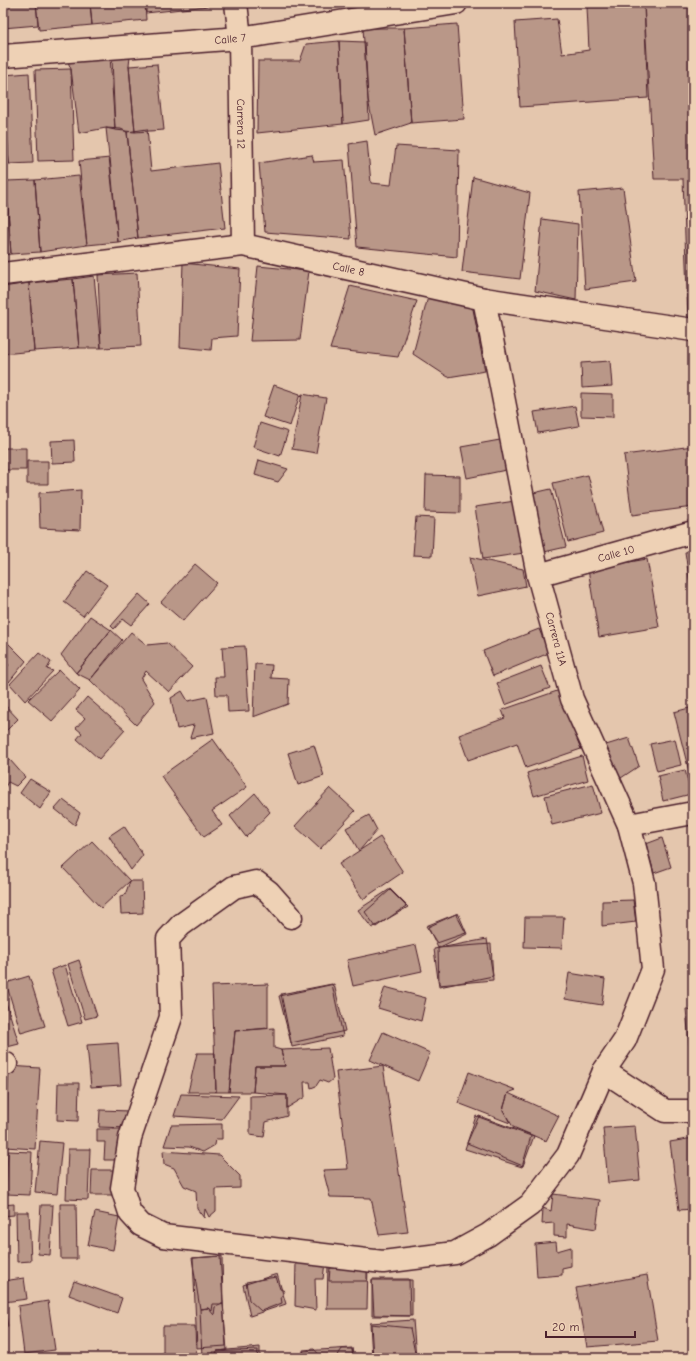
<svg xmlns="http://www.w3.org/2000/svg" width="696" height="1361" font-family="'Comic Neue',sans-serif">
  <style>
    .building { fill: #b99788; stroke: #4a1f2b }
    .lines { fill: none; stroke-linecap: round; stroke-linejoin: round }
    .minor-casing { stroke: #4a1f2b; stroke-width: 25 }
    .minor { stroke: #eed1b5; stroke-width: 22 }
    .labels { text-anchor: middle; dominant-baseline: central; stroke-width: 3.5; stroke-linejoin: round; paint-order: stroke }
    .street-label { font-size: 11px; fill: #4a1f2b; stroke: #eed1b5 }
  </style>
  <rect width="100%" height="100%" fill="#e4c6ad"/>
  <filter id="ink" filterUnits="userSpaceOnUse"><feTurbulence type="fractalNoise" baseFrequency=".025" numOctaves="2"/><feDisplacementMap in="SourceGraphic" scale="8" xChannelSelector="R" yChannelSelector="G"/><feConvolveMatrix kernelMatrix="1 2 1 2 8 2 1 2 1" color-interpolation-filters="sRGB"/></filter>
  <g filter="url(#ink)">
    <path class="building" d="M3 3H36L38 25 3 28Z
      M36 3H90L92 25 39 30Z
      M90 3H145L146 20 92 25Z
      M146 3H208V6L146 13Z
      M644 3H693V320L688 321 683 179H654Z
      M644 6 648 98 520 107 515 22 557 19 562 54 589 50 587 7Z
      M457 24 464 119 411 123 404 28Z
      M363 28H404L411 123 375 135 368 99Z
      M339 41 343 124 257 133 258 61H300L306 44Z
      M339 41 365 42 369 120 343 124Z
      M110 56 115 130 106 128 79 133 71 69 68 62Z
      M130 57 129 66 135 132 115 130 112 58Z
      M157 64 164 130 135 132 129 66Z
      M71 69 74 160 38 161 35 70Z
      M29 73 33 163 9 164 4 75Z
      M3 75 9 164H3Z
      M106 128 121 129 127 132 138 238 118 242Z
      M147 129 151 171 218 163 225 228 138 238 127 132Z
      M367 141 371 183 391 185 396 146 459 150 457 257 357 247 349 144Z
      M312 155 314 162 344 160 351 239 265 232 259 163Z
      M110 158 118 242 87 245 79 161Z
      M79 176 87 245 40 252 35 180Z
      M473 177 530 193 520 279 462 272Z
      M35 180 40 252 11 254 6 181Z
      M6 181 11 254 3 255V182Z
      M623 188 636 282 585 289 579 192Z
      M542 219 578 224 576 300 535 291Z
      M183 263 240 269 237 336 212 338 211 350 180 347Z
      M258 266 309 271 300 340 250 341Z
      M137 273 141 346 101 348 98 275Z
      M94 276 101 348H79L73 279Z
      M73 279 79 348 34 351 29 283Z
      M29 283 34 351 3 354V287Z
      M350 286 417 301 398 357 330 349Z
      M429 293 472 304 485 371 448 377 413 354Z
      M610 361 612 386 582 388 581 363Z
      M274 385 300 394 290 426 263 417Z
      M581 393 613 394V417L581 416Z
      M302 394 326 398 316 453 292 449Z
      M575 406 579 426 538 433 534 412Z
      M260 423 288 432 280 456 253 447Z
      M74 440 75 462 52 463 51 441Z
      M500 440 506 470 467 478 461 447Z
      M693 446V507L632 515 624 455Z
      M5 448H26V470H5Z
      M259 460 288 469 278 482 255 475Z
      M27 461H48V484H27Z
      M426 475 460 476V513L425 512Z
      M588 475 603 533 568 542 553 483Z
      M551 489 566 547 544 552 529 494Z
      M81 490 80 530 40 528 39 493Z
      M515 501 524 553 483 559 475 507Z
      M416 517 434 518 432 556 413 555Z
      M693 551V592L691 591 685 552Z
      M470 557 523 569 526 586 478 596Z
      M647 559 659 627 599 637 588 569Z
      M195 564 217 583 183 621 161 602Z
      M87 571 107 585 83 616 64 602Z
      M139 594 150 604 131 625 123 619 114 629 111 626Z
      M90 616 111 630 76 673 61 655Z
      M539 629 549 653 493 676 483 651Z
      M111 630 122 640 90 680 76 673Z
      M131 632 147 645 167 643 192 667 169 692 146 671 141 679 155 702 136 725 90 680Z
      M3 638 26 661 9 682 3 677V671L9 665 3 660Z
      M245 646 249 711 228 712 227 695H216L215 677H224L222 647Z
      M39 653 51 662 47 669 53 671 25 701 10 684Z
      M255 664 272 665 271 678 289 679 288 704 253 717Z
      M541 666 550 688 505 705 497 683Z
      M59 670 80 690 52 721 28 700Z
      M560 690 581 749 526 768 517 743 468 760 459 735 505 718 502 710Z
      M182 691 188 701 207 697 214 733 190 738 194 725 177 729 171 698Z
      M87 697 125 730 99 759 77 739 82 733 76 728 85 718 76 710Z
      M3 703 18 719 3 734Z
      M693 707V787L674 712Z
      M629 738 639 766 618 780 606 745Z
      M213 739 247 787 212 811 222 825 204 837 161 776Z
      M675 739 681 765 657 771 650 744Z
      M314 745 324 776 298 785 288 753Z
      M3 752 25 777 16 786 8 782 5 787 3 786Z
      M582 756 588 780 534 796 527 773Z
      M685 770 691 794 663 801 658 776Z
      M30 779 51 792 40 809 20 793Z
      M593 784 601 813 552 825 545 796Z
      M330 788 355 811 320 849 295 826Z
      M255 793 270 812 246 837 230 816Z
      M63 800 80 813 75 825 55 809Z
      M369 815 377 830 359 851 346 828Z
      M124 826 143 855 131 870 109 836Z
      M380 837 403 872 363 899 339 864Z
      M662 838 671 867 654 873 646 844Z
      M92 841 130 881 101 908 63 868Z
      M130 881H142L143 913 121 914 120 896 125 895Z
      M390 889 408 907 372 928 358 910Z
      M390 890 406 906 376 927 365 912Z
      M633 900 636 922 602 926V901Z
      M458 913 467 934 438 948 428 927Z
      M456 914 466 933 437 943 426 926Z
      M525 917H564L562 948 524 947Z
      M487 939 493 976 439 987 434 949Z
      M491 944 493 980 439 985 438 948Z
      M416 945 422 971 353 986 347 960Z
      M79 960 97 1016 85 1019 68 964Z
      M65 965 82 1022 68 1026 51 970Z
      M569 973 605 979 602 1005 565 999Z
      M29 976 45 1026 21 1033 6 983Z
      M268 984V1028L235 1031 229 1092H216L212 986Z
      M332 984 343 1036 292 1047 281 994Z
      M334 984 345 1031 291 1043 279 996Z
      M385 987 426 998 421 1021 378 1008Z
      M3 992 19 1044 3 1048Z
      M686 1009H693V1084Z
      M274 1028V1048L281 1050 285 1066H255L253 1092H229L235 1031Z
      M383 1032 430 1053 418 1081 370 1060Z
      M118 1043 121 1085 91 1087 87 1045Z
      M328 1048 333 1079 328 1083 320 1080 316 1086 311 1088 310 1082H304L305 1097 287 1108V1095L253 1092 255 1066H285L281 1050Z
      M197 1053H215L216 1092H188Z
      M9 1066 40 1068 35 1149 5 1147Z
      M383 1066 408 1232 379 1235 371 1198 330 1197 323 1170 348 1169 336 1072Z
      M469 1072 516 1090 508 1093 503 1110 510 1123 458 1103Z
      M58 1083H79L78 1121 57 1120Z
      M508 1093 559 1116 546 1141 513 1127 503 1110Z
      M181 1094 239 1096 222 1119 174 1116Z
      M287 1095V1116L266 1122 264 1137 250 1135V1096Z
      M100 1110 130 1111V1128L99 1127Z
      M476 1116 531 1136 522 1167 465 1149Z
      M479 1116 534 1136 523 1166 467 1143Z
      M222 1124V1139H216L215 1145 203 1152 189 1147 164 1146 171 1125Z
      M635 1126 640 1180 608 1183 603 1128Z
      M97 1129H125V1160H104L105 1142H97Z
      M693 1138V1209L679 1210 670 1142Z
      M40 1141 62 1143 57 1194 35 1192Z
      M68 1149H90L88 1200 66 1199Z
      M8 1151 32 1152 30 1195 6 1194Z
      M163 1151 219 1155 240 1176V1188L216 1189V1211L209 1217 205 1209 204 1218 197 1209 196 1191 184 1186 174 1168 164 1164Z
      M92 1170H121L120 1195H91Z
      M553 1194 600 1200 596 1229 567 1224V1237L554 1236V1223L542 1224 543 1208 551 1211Z
      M14 1204V1215L3 1216V1205Z
      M60 1204H76L77 1259H61Z
      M41 1205H53L50 1255 38 1254Z
      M16 1212H29L31 1261 17 1262Z
      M95 1212 119 1217 113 1250 88 1245Z
      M3 1237H5L6 1259H3Z
      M556 1242 557 1251 571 1247V1266L562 1268V1275L537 1277 535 1244Z
      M220 1256 226 1346 197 1348 193 1258Z
      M222 1256 223 1304H213L212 1311 208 1308 200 1309 192 1258Z
      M296 1262H325L323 1279H315L316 1310 295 1306Z
      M328 1265H368L367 1309H327Z
      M330 1268H367V1281H329Z
      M277 1274 286 1304 250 1316 243 1285Z
      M647 1275 658 1341 587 1347 576 1288Z
      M276 1277 280 1289 285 1291 281 1297 282 1303 261 1311 249 1300 246 1282Z
      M24 1278 27 1299 4 1302 8 1327H3V1281Z
      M372 1279H409L410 1316H372Z
      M372 1280H412V1316L374 1315Z
      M74 1281 122 1298 117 1313 69 1295Z
      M48 1301 55 1350 24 1354 18 1306Z
      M223 1304 227 1350 217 1351 214 1358H202L200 1309 208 1308 214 1315 215 1307Z
      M413 1320 416 1358H372L370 1323Z
      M371 1324 410 1328 416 1358H373Z
      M163 1326H195L196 1358H163Z
      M260 1347V1358H216L217 1351Z
      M352 1348 353 1358H303V1351Z
      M314 1349 322 1358H304L303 1350Z
      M342 1349H352L353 1358H336Z
      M258 1350 257 1358H213V1352Z
      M268 1355 294 1357V1358H269Z"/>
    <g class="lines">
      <g class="minor-casing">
        <g id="minor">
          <path id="s1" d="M236 3 240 38 243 245"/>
          <path id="s2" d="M3 56 240 38 456 3"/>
          <path id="s3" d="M3 274 243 245 484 299 693 330"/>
          <path id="s4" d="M538 575 693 532"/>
          <path d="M629 825 693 813"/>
          <path d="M291 917 269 892 256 882 234 887 181 925 168 939 171 1017 130 1138 122 1188 130 1213 141 1225 163 1236 383 1262 455 1253 488 1235 530 1205 568 1155 604 1071 625 1040 653 969 644 883 629 825 572 699 538 575 484 299"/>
          <path d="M3 1064H6"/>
          <path d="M604 1071 665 1111H693"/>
        </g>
      </g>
      <use href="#minor" class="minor"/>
    </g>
  </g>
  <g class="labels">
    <g class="street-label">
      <text stroke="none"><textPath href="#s2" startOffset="228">Calle 7</textPath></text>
      <text stroke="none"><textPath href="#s1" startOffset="121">Carrera 12</textPath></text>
      <text stroke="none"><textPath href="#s3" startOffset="350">Calle 8</textPath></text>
      <text stroke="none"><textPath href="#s4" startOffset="81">Calle 10</textPath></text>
      <text transform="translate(556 639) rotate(75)">Carrera 11A</text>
    </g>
  </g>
  <rect width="696" height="1361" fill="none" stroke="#eed1b5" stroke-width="16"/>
  <rect x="8" y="8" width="680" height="1345" fill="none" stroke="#4a1f2b" stroke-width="1.5" filter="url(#ink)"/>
  <path d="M546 1331v6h89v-6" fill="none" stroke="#4a1f2b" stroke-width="2"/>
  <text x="552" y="1331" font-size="12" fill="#4a1f2b" stroke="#eed1b5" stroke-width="3" paint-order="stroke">20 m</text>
</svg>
